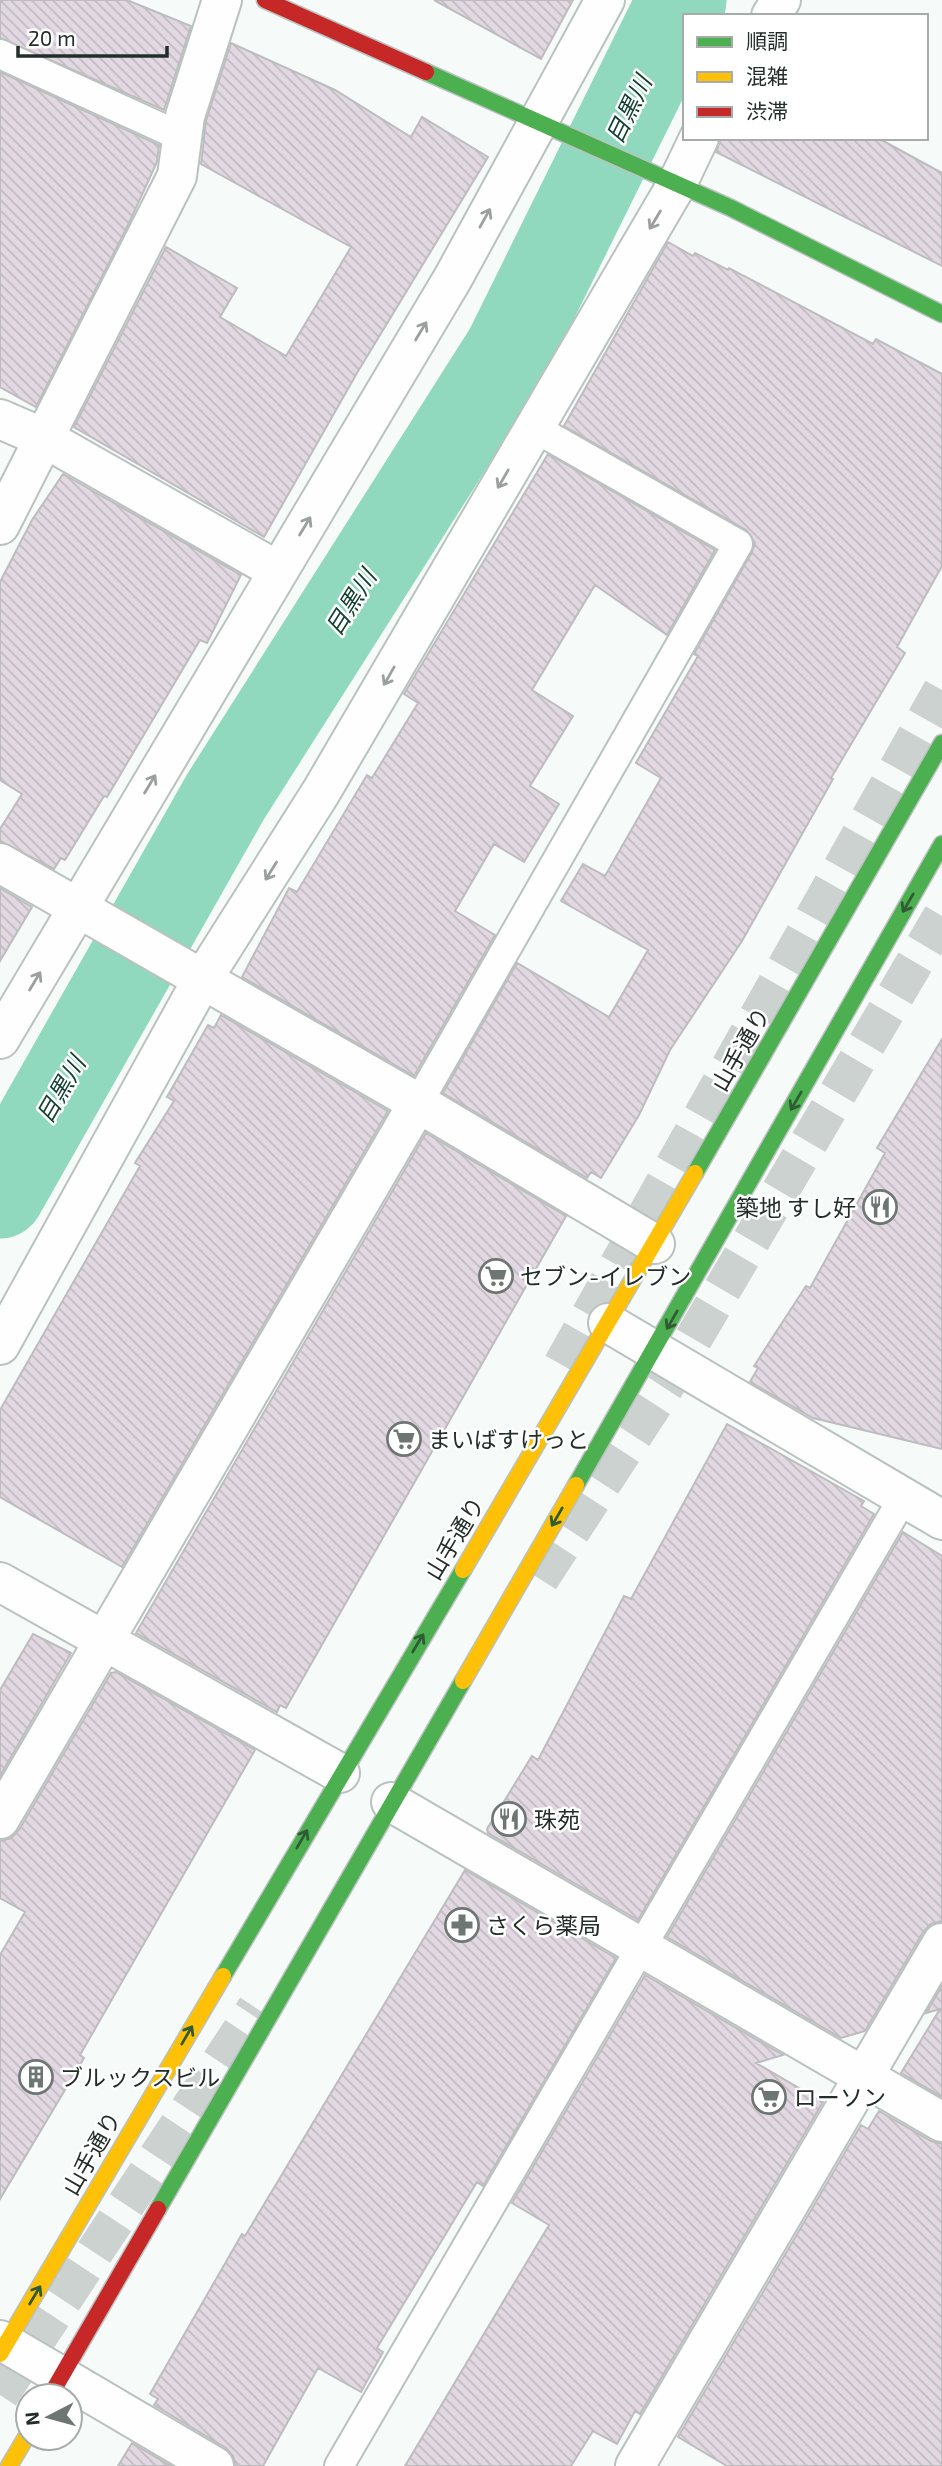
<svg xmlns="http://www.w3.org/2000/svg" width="942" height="2466" font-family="'Exo 2','Noto Sans JP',sans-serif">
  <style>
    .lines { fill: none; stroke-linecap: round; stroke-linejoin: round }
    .river { stroke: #90d8be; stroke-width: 89 }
    .building { fill: url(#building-back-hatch); stroke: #bdbcbe; stroke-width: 2 }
    .highway-tunnel { stroke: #ccd2d0; stroke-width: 38; stroke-dasharray: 38 19; stroke-linecap: butt }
    .lane-casing { stroke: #bac2bf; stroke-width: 32 }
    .street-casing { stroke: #bac2bf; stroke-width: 42 }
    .fast-casing { stroke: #bac2bf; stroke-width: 19 }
    .slow-casing { stroke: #bac2bf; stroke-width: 19 }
    .jam-casing { stroke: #bac2bf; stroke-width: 19 }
    .lane { stroke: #fefefe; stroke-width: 28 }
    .street { stroke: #fefefe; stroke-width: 38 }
    .fast { stroke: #4caf50; stroke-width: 16 }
    .slow { stroke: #ffc107; stroke-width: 16 }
    .jam { stroke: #c62828; stroke-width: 16 }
    .oneway { stroke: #9ba09f }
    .oneway2 { stroke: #315b37 }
    .labels { text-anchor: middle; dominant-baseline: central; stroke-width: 5; stroke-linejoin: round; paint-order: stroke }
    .street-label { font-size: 23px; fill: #232e2a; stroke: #fff }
    .poi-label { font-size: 23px; fill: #232e2a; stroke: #fff; text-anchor: start }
    .water-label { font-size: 24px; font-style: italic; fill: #144131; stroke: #fff }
  </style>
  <defs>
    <pattern id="building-back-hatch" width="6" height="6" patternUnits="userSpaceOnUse" patternTransform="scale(1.75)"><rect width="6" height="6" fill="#e2d8e2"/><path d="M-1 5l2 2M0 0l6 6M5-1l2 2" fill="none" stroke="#c2bac2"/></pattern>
  </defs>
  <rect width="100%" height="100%" fill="#f6fbf9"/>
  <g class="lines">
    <path class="river" d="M0 1194 226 796 509 350 682 0"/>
  </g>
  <path class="building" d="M0 0H127L191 26 164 110 0 38Z
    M434 0H573L541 59Z
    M231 43 335 90 411 137 422 117 488 157 357 373 264 537 74 427 166 247 237 288 220 317 286 356 351 247 201 164 206 121Z
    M0 72 159 145 157 162 128 225 36 407 0 387Z
    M721 138H878L942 173V266L716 152Z
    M668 242 693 256 695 253 728 270 729 268 873 344 876 339 942 374V566L897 647 905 653 831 778 833 779 742 941 670 1050 639 1115 601 1178 591 1172 587 1178 443 1093 517 963 609 1017 648 950 561 901 583 864 605 876 661 778 636 763 698 656 694 654 752 552 755 543 746 530 564 426Z
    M548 454 715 550 667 635 595 585 532 690 573 716 530 786 559 804 524 862 494 844 455 911 495 935 414 1076 242 977 289 888 297 892 367 775 372 778 418 703 404 694Z
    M63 474 241 575 207 643 200 640 107 797 104 796 65 860 61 858 54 869 0 841V829L22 794 0 780V582L32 520Z
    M0 888 32 907 0 961Z
    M221 1015 388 1111 122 1567 0 1497V1410L140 1166 135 1163 174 1101 167 1097 208 1025 214 1028Z
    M942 1039V1449L813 1418 750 1382 758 1368 754 1366 806 1286 810 1288 885 1153 877 1148Z
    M426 1133 566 1216 286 1708 280 1705 277 1712 136 1633Z
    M727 1424 864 1501 861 1506 874 1514 638 1920 488 1833 487 1829 532 1756 538 1760 624 1596 631 1599Z
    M903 1532 942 1556V1921L931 1924 923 1932 865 2031 841 2038 667 1937Z
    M33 1634 71 1653 0 1776V1690Z
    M116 1672 255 1750 80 2055 84 2058 0 2199V1955L25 1912 0 1898V1841L11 1838 19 1830 111 1673Z
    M465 1870 616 1958 483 2186 477 2182 377 2348 383 2352 361 2392 318 2368 263 2466H236L233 2456 226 2448 154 2405 158 2399 150 2394 242 2234 245 2236Z
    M645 1975 783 2055 756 2063 823 2102 640 2414 635 2411 617 2444 593 2431 571 2466H405L549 2225 512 2203Z
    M942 1986V2097L901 2073 940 2009 926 2013Z
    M879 2111 931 2141 942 2144V2466H727L678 2437 861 2125 868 2129Z
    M132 2443 171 2466H118Z"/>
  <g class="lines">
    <path class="highway-tunnel" d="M562 1365 942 690
      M540 1579 665 1387 942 916
      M0 2395 256 2008"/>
    <g class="lane-casing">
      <path id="lane" d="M0 54 182 137
        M418 1103 738 544 533 427
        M339 2466 903 1498"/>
    </g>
    <g class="street-casing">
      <path id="street" d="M771 16 781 0
        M0 419 46 439 278 571
        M0 525 177 176 185 116 222 0
        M0 863 418 1103 655 1244
        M0 1039 453 278 605 0
        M608 1323 942 1520
        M0 1345 202 980 321 792 677 184 699 138
        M0 1582 340 1773
        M391 1802 942 2122
        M0 1819 418 1103
        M0 2340 214 2466
        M635 2466 942 1943"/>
    </g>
    <g class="fast-casing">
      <path id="fast" d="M426 72 731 208 942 314
        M695 1173 942 743
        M576 1485 942 844
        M223 1976 463 1570
        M158 2209 463 1681"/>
    </g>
    <g class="slow-casing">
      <path id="slow" d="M463 1570 695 1173
        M463 1681 576 1485
        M0 2354 223 1976
        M9 2466 28 2434"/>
    </g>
    <g class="jam-casing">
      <path id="jam" d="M265 0 426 72
        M50 2396 158 2209"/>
    </g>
    <use href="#lane" class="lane"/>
    <use href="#street" class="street"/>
    <use href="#fast" class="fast"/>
    <use href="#slow" class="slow"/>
    <use href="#jam" class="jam"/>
  </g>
  <defs><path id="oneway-shaft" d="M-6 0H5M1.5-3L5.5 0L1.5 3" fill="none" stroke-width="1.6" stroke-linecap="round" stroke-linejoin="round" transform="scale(1.75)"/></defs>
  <g class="oneway">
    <use href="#oneway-shaft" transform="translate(485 218) rotate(-61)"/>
    <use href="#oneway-shaft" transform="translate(655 220) rotate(121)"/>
    <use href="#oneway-shaft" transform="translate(421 331) rotate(-59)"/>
    <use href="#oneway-shaft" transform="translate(503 479) rotate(120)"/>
    <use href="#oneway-shaft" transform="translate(305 526) rotate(-59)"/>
    <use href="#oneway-shaft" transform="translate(389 676) rotate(120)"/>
    <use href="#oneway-shaft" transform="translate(150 784) rotate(-59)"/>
    <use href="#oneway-shaft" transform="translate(271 871) rotate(122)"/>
    <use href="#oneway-shaft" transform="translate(35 981) rotate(-59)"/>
  </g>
  <g class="oneway2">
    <use href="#oneway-shaft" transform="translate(908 903) rotate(120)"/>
    <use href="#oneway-shaft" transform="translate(796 1101) rotate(120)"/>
    <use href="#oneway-shaft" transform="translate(672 1320) rotate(120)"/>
    <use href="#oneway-shaft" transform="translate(557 1517) rotate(120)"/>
    <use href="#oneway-shaft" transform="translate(418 1643) rotate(-59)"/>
    <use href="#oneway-shaft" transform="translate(302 1839) rotate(-60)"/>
    <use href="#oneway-shaft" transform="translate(187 2035) rotate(-60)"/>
    <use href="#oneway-shaft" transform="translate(35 2295) rotate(-59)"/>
  </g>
  <defs>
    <g id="restaurant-ring" transform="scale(1.75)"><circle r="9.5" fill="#fff" stroke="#6d7672" stroke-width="1.5"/><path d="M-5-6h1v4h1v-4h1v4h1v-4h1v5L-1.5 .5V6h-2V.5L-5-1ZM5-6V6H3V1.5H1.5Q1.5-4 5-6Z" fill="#6d7672"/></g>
    <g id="supermarket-ring" transform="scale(1.75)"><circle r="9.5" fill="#fff" stroke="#6d7672" stroke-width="1.5"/><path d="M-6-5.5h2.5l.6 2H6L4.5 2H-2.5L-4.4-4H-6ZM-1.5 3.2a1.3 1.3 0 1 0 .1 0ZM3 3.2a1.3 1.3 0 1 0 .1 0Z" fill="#6d7672"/></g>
    <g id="pharmacy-ring" transform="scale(1.75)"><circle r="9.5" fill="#fff" stroke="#6d7672" stroke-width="1.5"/><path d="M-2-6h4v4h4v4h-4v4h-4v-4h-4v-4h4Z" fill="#6d7672"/></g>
    <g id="building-ring" transform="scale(1.75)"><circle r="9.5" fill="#fff" stroke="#6d7672" stroke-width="1.5"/><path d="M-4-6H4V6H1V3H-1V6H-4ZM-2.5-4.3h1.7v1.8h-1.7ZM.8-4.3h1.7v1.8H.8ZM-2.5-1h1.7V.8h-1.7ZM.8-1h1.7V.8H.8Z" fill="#6d7672"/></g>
  </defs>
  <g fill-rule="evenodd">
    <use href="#restaurant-ring" x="880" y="1207"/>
    <use href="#supermarket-ring" x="496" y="1276"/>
    <use href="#supermarket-ring" x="404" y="1439"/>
    <use href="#restaurant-ring" x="509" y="1819"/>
    <use href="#pharmacy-ring" x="462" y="1925"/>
    <use href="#building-ring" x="36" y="2077"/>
    <use href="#supermarket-ring" x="769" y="2097"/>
  </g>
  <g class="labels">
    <g class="street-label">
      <text transform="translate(740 1049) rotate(-60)">山手通り</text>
      <text transform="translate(454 1538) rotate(-59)">山手通り</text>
      <text transform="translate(91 2153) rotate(-60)">山手通り</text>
    </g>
    <g class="poi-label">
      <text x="856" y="1207" text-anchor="end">築地 すし好</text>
      <text x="520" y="1276">セブン-イレブン</text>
      <text x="428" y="1439">まいばすけっと</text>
      <text x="534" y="1819">珠苑</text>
      <text x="486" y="1925">さくら薬局</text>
      <text x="60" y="2077">ブルックスビル</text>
      <text x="794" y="2097">ローソン</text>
    </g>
    <g class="water-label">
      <text transform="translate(628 109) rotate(-64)">目黒川</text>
      <text transform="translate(350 602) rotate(-58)">目黒川</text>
      <text transform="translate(60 1089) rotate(-60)">目黒川</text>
    </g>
  </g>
  <rect x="683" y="14" width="245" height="126" fill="#ffffff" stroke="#a7abaa" stroke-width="2"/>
  <rect x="697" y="37" width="35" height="10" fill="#4caf50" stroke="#a7abaa" stroke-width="2"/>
  <text x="746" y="49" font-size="21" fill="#232e2a">順調</text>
  <rect x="697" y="72" width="35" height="10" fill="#ffc107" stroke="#a7abaa" stroke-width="2"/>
  <text x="746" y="84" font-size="21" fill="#232e2a">混雑</text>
  <rect x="697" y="107" width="35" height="10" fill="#c62828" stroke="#a7abaa" stroke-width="2"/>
  <text x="746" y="119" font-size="21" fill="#232e2a">渋滞</text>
  <g transform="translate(49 2417) rotate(264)"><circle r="33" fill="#ffffff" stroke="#a7abaa" stroke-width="2"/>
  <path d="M0-5L12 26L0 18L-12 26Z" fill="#6d7672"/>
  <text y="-10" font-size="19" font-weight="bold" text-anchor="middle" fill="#232e2a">N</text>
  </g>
  <path d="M18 46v10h149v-10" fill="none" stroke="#232e2a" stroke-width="3.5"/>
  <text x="28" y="46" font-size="21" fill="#232e2a" stroke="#ffffff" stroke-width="5" paint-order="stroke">20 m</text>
</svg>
